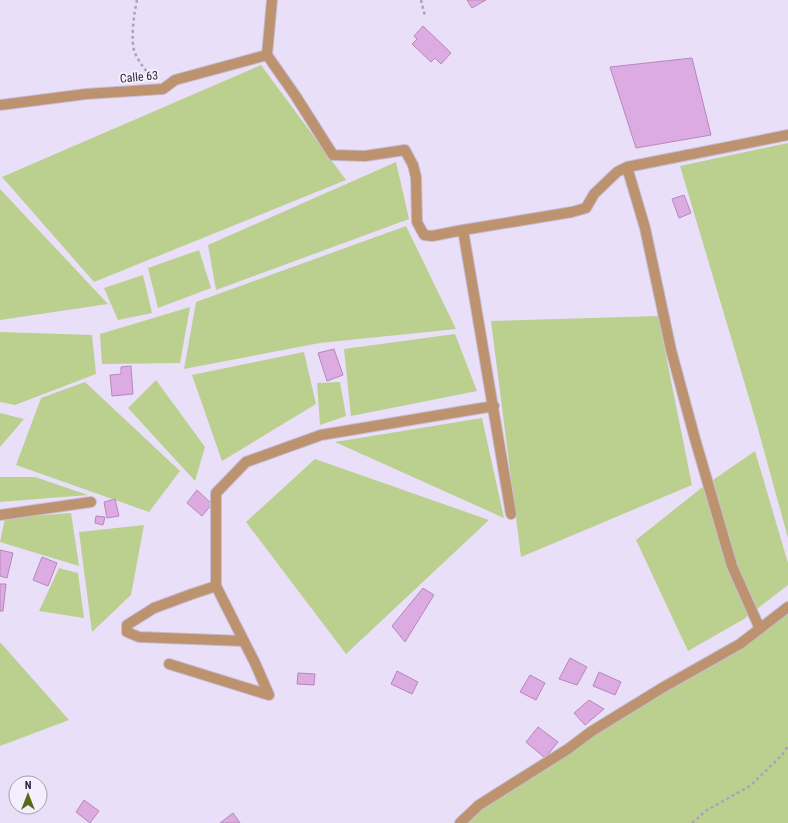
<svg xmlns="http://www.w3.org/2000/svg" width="788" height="823" font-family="'Roboto Condensed',sans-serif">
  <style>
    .green { fill: #bbd08e }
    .building { fill: #dcabe2; stroke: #b687bc }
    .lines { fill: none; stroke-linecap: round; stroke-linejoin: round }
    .minor-casing { stroke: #c7bdd7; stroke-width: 12 }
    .path { stroke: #aca2bc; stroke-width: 2.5; stroke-dasharray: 3 3; stroke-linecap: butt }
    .minor { stroke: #bc936e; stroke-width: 10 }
    .labels { text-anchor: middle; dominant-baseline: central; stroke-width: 4; stroke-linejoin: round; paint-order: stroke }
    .street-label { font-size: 12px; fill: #2e243d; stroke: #f4effc }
  </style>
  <rect width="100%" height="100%" fill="#e9dff9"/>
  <path class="green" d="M261 65 346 180 94 282 2 177Z
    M788 143V538L755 418 680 166Z
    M396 162 409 219 216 290 208 245Z
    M0 189 108 304 0 320Z
    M406 226 456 329 320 343 184 369 196 302Z
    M199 250 211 288 158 308 148 268Z
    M143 275 152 313 118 320 104 288Z
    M190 307 180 363 102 364 100 334Z
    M658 316 692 485 521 557 491 321Z
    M0 332 92 335 96 374 15 405 0 402Z
    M455 334 477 391 351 416 344 349Z
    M304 352 316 404 222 461 192 375Z
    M156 380 205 447 195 481 128 408Z
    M85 382 180 471 149 512 16 465 41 398Z
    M340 382 346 416 320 425 317 383Z
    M0 413 24 419 0 447Z
    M482 418 504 518 335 442Z
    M755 451 788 563V585L744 619 688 651 636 540 700 489Z
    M315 459 489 520 346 654 246 522Z
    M0 477H35L88 495 0 502Z
    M71 513 79 566 0 542 5 518Z
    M144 525 131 595 92 632 79 532Z
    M59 568 78 573 84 618 39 611Z
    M788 607V823H460L479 805 740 644Z
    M0 642 69 720 0 746Z"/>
  <path class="building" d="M467 0H486L472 8Z
    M423 26 451 53 441 64 435 58 431 62 412 44 417 39 414 36Z
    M692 58 711 135 636 148 610 67Z
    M684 195 691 213 679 218 672 199Z
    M334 349 343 375 327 381 318 353Z
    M131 366 133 394 112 396 110 375 121 374V367Z
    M197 490 212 504 202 516 187 503Z
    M115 499 119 516 107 518 104 502Z
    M96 516 105 517 103 525 95 523Z
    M0 550 13 553 7 578 0 576Z
    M42 557 57 563 48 586 33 580Z
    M0 584H6L3 611H0Z
    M423 588 434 595 405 642 392 626Z
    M570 658 587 667 577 685 559 679Z
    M397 671 418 682 412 694 391 684Z
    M599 672 621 682 615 695 593 686Z
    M298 673 315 674 314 685 297 684Z
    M530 675 545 683 536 700 520 692Z
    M589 700 604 709 585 725 574 713Z
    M538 727 558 742 545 758 526 742Z
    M84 800 99 811 90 823 76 812Z
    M233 813 240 823H220Z"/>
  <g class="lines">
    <g class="minor-casing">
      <path id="minor" d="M267 55 295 95 333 155 365 156 405 150 413 165 416 177 417 222 424 235 432 236 463 230 572 212 586 208 594 194 617 172 627 167 788 135
        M267 55 272 0
        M0 105 86 94 163 89 175 80 267 55
        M627 167 645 228 671 350 695 439 732 566 760 629
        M463 230 511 514
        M0 515 91 502
        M216 586 192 594 154 608 127 625V632L139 637 244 641
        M169 664 269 695 255 663 216 586V493L246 462 321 435 494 406
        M460 823 479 805 568 749 592 731 662 688 740 644 788 607"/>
    </g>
    <path class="path" d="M137 0C134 13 130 41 135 53 139 62 145 70 152 77
      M421 0 425 16
      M692 823 707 810 750 786 782 755 788 746"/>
    <use href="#minor" class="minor"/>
  </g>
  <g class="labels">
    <g class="street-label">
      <text transform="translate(139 77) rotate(-5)">Calle 63</text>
    </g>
  </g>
  <g transform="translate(28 795)"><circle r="19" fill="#f4effc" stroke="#a59eb0"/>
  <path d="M0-3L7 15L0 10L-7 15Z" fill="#566a17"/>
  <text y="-6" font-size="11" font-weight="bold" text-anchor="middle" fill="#2e243d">N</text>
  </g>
</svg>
